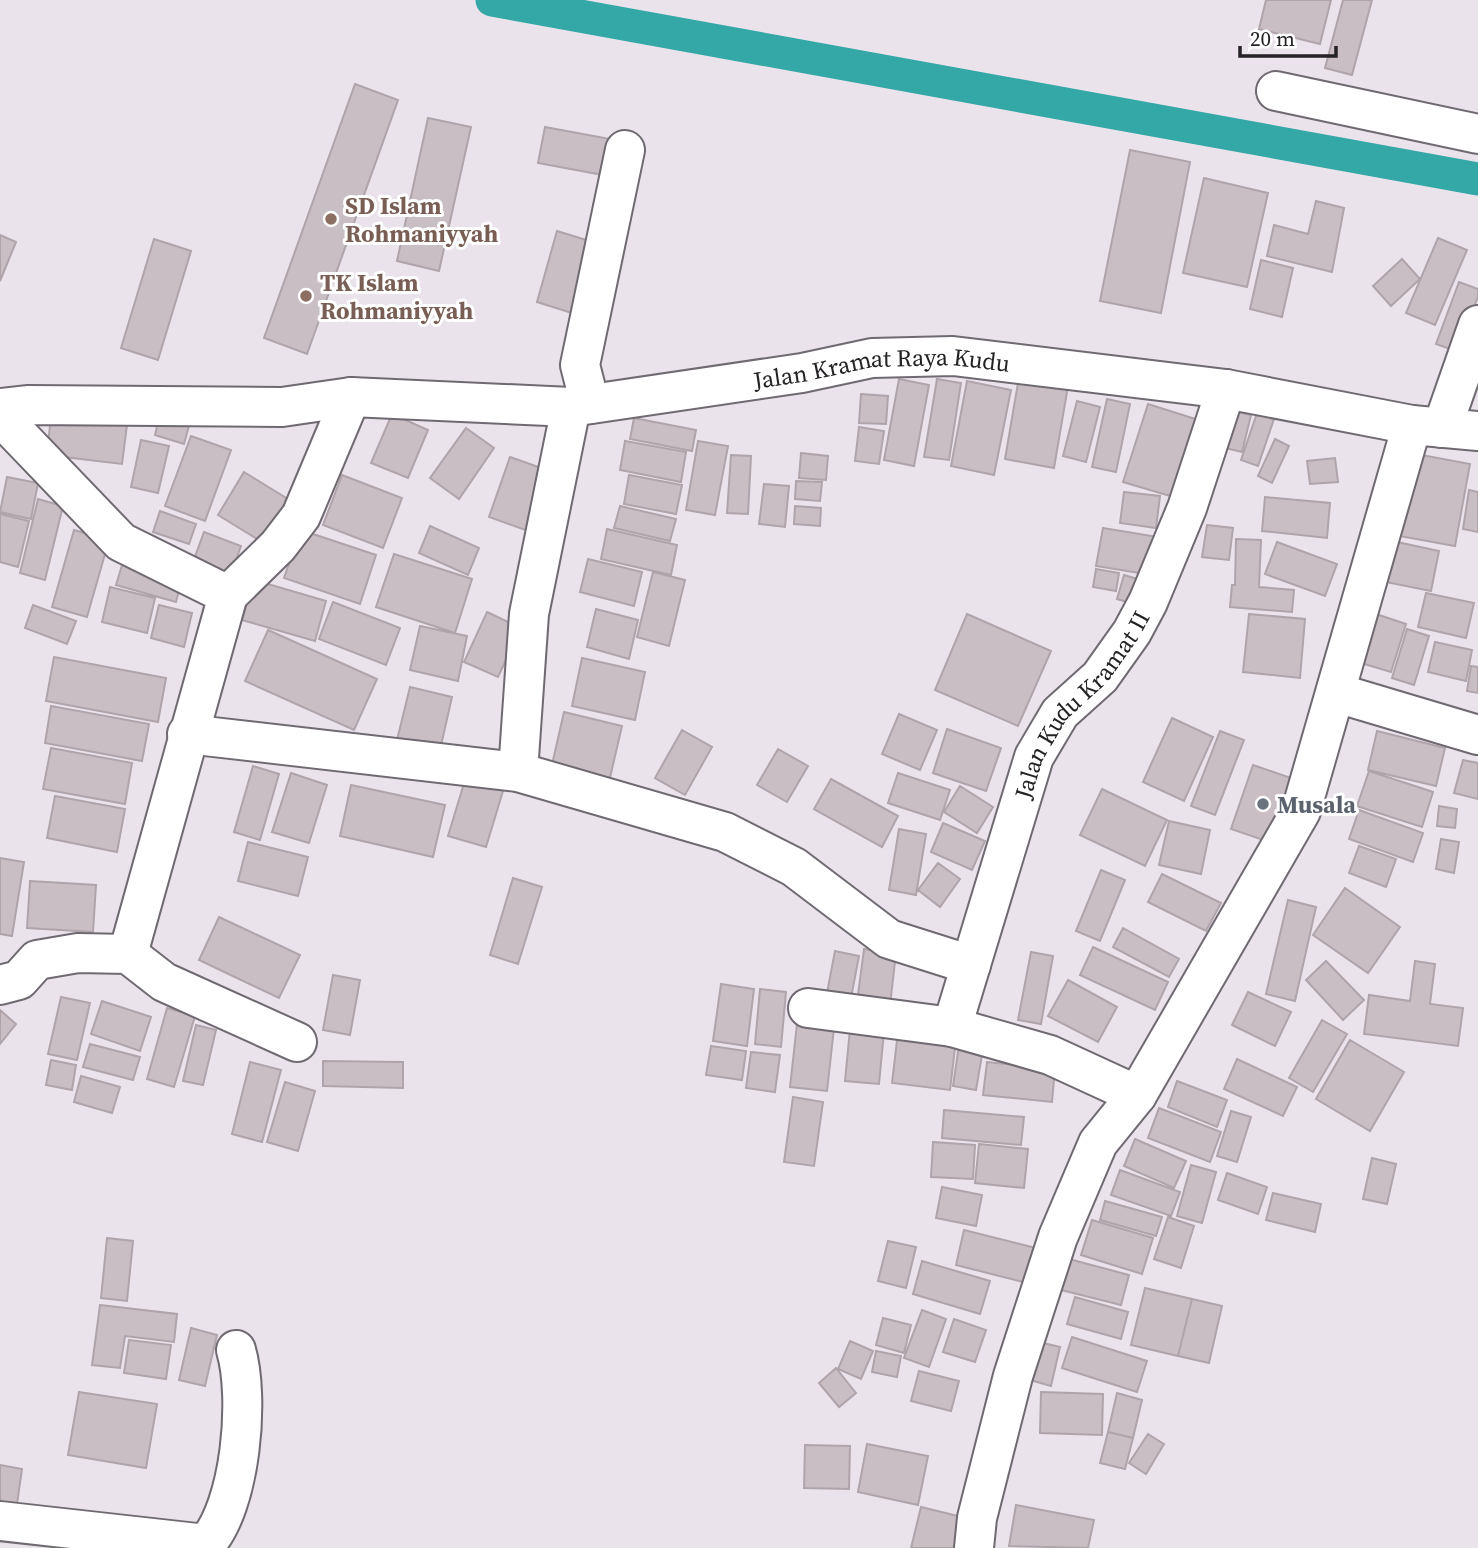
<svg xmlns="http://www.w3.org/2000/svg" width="1478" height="1548" font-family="'Source Serif 4',serif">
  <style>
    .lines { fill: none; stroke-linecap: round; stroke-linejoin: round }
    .canal { stroke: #34a7a7; stroke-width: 33 }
    .building { fill: #c9bec4; stroke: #aea4aa; stroke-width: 2 }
    .minor-casing { stroke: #6f6971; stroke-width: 42 }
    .minor { stroke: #fff; stroke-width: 38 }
    .education-dot { fill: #8d6e63; stroke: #fff; stroke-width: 2.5 }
    .worship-dot { fill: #6b7280; stroke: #fff; stroke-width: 2.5 }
    .labels { text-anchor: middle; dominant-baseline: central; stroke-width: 6; stroke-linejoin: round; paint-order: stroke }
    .education-label { font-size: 24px; font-weight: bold; fill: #785e54; stroke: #fff; text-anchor: start }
    .street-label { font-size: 24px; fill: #252225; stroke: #fff }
    .worship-label { font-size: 24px; font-weight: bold; fill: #5b616d; stroke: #fff; text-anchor: start }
  </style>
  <rect width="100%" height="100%" fill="#ebe3ec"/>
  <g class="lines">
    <path class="canal" d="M492 0 1478 179"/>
  </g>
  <path class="building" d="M1266 0H1331L1320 44 1259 29Z
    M1343 0H1372L1352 75 1325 68Z
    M355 84 398 100 307 354 264 338Z
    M428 118 471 127 439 271 397 261Z
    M545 127 610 139 603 175 538 163Z
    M1130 150 1190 162 1161 313 1100 301Z
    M1204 178 1268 193 1247 287 1183 273Z
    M1316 201 1344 208 1332 272 1267 256 1274 225 1308 234Z
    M557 231 596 243 575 314 537 302Z
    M0 235 16 242 0 281Z
    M1438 238 1467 250 1435 325 1406 313Z
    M154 239 191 251 158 360 121 348Z
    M1402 259 1420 279 1391 306 1373 286Z
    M1261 260 1293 268 1282 317 1250 309Z
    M1459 282 1478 289V296L1458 352 1436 344Z
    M1019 377 1068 386 1054 468 1005 459Z
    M899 379 929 385 914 466 884 460Z
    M937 379 961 383 949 460 924 457Z
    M967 381 1011 390 994 475 951 466Z
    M861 394 888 396 886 424 859 423Z
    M1107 399 1130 404 1116 472 1092 467Z
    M1077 401 1100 407 1086 462 1063 456Z
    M1148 404 1211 424 1187 501 1123 482Z
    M1225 409 1251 415 1242 452 1217 446Z
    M1257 413 1274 419 1258 466 1241 460Z
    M160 414 190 422 184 444 155 435Z
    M392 414 428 430 408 478 371 463Z
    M51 415 127 425 122 464 47 455Z
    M634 418 696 430 692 451 630 439Z
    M859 427 884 431 879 464 855 461Z
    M466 428 494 448 459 499 430 478Z
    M191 436 231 450 205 521 165 506Z
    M1275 439 1289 446 1272 483 1258 476Z
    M141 440 169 446 158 493 131 487Z
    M625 441 686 452 681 482 620 470Z
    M698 441 728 446 715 515 686 510Z
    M801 453 828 456 826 480 799 478Z
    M1411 453 1470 464 1455 546 1394 535Z
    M731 455 751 456 748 514 727 513Z
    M510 457 553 472 531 532 489 517Z
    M1335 458 1338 482 1310 484 1307 461Z
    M244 472 296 504 270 547 218 515Z
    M342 475 402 498 383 548 323 525Z
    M629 475 682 485 676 514 624 504Z
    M7 477 38 483 31 519 0 512Z
    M796 481 822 482 820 501 795 499Z
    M764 484 789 486 785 527 759 524Z
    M1469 490 1478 492V532L1463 529Z
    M1124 492 1160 496 1156 528 1120 523Z
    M1265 497 1330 503 1327 538 1262 531Z
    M38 499 63 506 45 580 20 573Z
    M620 506 676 519 670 541 614 528Z
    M795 506 821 508 820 526 794 524Z
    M160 511 196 524 189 544 153 532Z
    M0 514 29 521 18 567 0 562Z
    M1207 525 1233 528 1229 560 1202 557Z
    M430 526 479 548 468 575 419 553Z
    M1103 528 1158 537 1152 575 1096 566Z
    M607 529 677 545 671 575 601 559Z
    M74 530 109 540 87 617 52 607Z
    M301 530 376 555 360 604 284 578Z
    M204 532 241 546 230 576 193 562Z
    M1236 539 1261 540 1259 587 1294 590 1292 612 1230 607 1232 585H1235Z
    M1388 540 1439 551 1431 591 1381 581Z
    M1277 542 1337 564 1325 596 1265 574Z
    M394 554 472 579 455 633 376 607Z
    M588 559 642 572 634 606 580 592Z
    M123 562 182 579 176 602 116 585Z
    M1096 569 1119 573 1116 591 1093 587Z
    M653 572 685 580 669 646 637 637Z
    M1124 575 1148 582 1141 606 1117 599Z
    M254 580 326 601 315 641 242 620Z
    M110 587 155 598 147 633 102 622Z
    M1426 593 1474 603 1466 638 1418 627Z
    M333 602 400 628 386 665 319 639Z
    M33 605 76 621 67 644 25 628Z
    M159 605 192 613 184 647 151 638Z
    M596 609 638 620 629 659 587 647Z
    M487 612 521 628 498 677 464 662Z
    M967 614 1051 651 1018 726 935 690Z
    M1249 614 1305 619 1300 678 1243 672Z
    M1376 614 1406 624 1391 672 1361 663Z
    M420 626 467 636 458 681 410 670Z
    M1407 629 1429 636 1414 685 1392 678Z
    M268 630 377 679 354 730 245 681Z
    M1435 642 1472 650 1466 681 1428 672Z
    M54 657 166 678 158 722 46 701Z
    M582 658 645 672 635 720 572 706Z
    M1471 666 1478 667V693L1467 691Z
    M410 687 452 697 440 750 397 740Z
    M51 706 149 724 142 761 45 743Z
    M564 712 622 726 609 782 551 769Z
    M899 714 937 730 920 770 882 754Z
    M1172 718 1213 737 1184 801 1143 782Z
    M947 729 1001 748 986 791 933 773Z
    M682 730 712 747 685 795 655 778Z
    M1220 731 1244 740 1215 815 1191 806Z
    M1377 731 1445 748 1436 786 1368 770Z
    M51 748 132 763 125 804 43 789Z
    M778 749 808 766 787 802 757 785Z
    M1463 760 1478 763V799L1454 793Z
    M1253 765 1294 779 1272 843 1231 829Z
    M253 766 279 774 260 840 234 832Z
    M1369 771 1433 792 1422 827 1357 806Z
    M291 773 327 785 309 843 272 832Z
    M898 773 950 790 940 820 888 803Z
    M831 779 898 816 882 847 814 809Z
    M465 780 503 791 486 847 448 836Z
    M351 785 445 805 433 857 340 836Z
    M960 786 993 807 977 833 944 812Z
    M1102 789 1167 820 1145 866 1080 835Z
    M55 796 125 809 117 852 47 838Z
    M1439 806 1457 809 1455 828 1437 826Z
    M1359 810 1423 833 1413 862 1349 839Z
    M1169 821 1210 830 1201 874 1159 865Z
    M943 823 985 841 972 870 931 852Z
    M899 829 926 834 916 895 889 890Z
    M1441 839 1459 842 1454 873 1436 869Z
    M248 842 308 857 298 896 238 881Z
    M1359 846 1396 859 1386 887 1349 873Z
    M0 858 24 862 12 936 0 934Z
    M938 863 960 879 940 907 918 890Z
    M1101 870 1125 880 1100 941 1076 931Z
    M1162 874 1221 903 1206 931 1148 902Z
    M513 878 542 887 518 964 490 955Z
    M30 881 96 885 93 932 27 928Z
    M1345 888 1400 927 1368 973 1313 935Z
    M1288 900 1316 907 1295 1001 1266 994Z
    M219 917 300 955 279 998 199 960Z
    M1123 928 1179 959 1169 977 1113 947Z
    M1093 947 1168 982 1155 1010 1080 975Z
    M864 949 896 953 889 1014 856 1010Z
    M835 951 859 956 850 1003 826 998Z
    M1031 952 1053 956 1041 1024 1018 1020Z
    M1326 961 1364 1000 1343 1020 1306 980Z
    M1415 961 1435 964 1430 1004 1463 1008 1458 1046 1364 1034 1369 995 1410 1001Z
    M333 975 360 980 350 1035 323 1030Z
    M1068 980 1117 1007 1098 1042 1048 1016Z
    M721 984 754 989 747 1046 713 1041Z
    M760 989 786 992 781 1047 755 1044Z
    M1248 992 1291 1012 1275 1046 1232 1025Z
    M61 997 90 1003 77 1060 48 1054Z
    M102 1001 151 1017 140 1051 91 1034Z
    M167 1008 195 1016 174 1087 147 1079Z
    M0 1010 16 1024 0 1044Z
    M1322 1020 1347 1034 1313 1092 1289 1078Z
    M797 1024 834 1028 827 1091 790 1087Z
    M196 1025 216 1030 203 1085 183 1081Z
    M850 1029 884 1032 879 1084 845 1081Z
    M898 1032 956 1039 950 1090 892 1083Z
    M1350 1040 1404 1072 1370 1131 1316 1099Z
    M90 1044 140 1057 133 1080 83 1067Z
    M959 1045 983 1049 976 1090 953 1086Z
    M711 1046 746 1051 742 1080 706 1075Z
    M751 1052 780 1055 775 1092 746 1088Z
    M1237 1059 1297 1087 1283 1116 1224 1089Z
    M51 1060 76 1065 72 1090 46 1085Z
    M323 1061 403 1062V1088L323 1086Z
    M250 1062 281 1070 262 1142 232 1134Z
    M987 1062 1055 1069 1052 1102 983 1095Z
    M81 1076 120 1087 112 1113 74 1102Z
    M1177 1081 1227 1100 1217 1127 1168 1107Z
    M285 1082 315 1091 298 1151 267 1142Z
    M793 1097 823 1102 814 1166 784 1162Z
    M1159 1108 1221 1132 1210 1162 1148 1138Z
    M944 1110 1024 1117 1021 1145 942 1138Z
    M1231 1111 1251 1117 1237 1162 1217 1156Z
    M1135 1139 1186 1161 1174 1188 1124 1166Z
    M933 1142 975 1145 973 1179 931 1177Z
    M979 1144 1028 1149 1024 1188 975 1183Z
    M1372 1158 1396 1164 1387 1204 1363 1199Z
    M1191 1165 1216 1172 1202 1223 1177 1216Z
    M1120 1170 1180 1192 1171 1216 1111 1195Z
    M1227 1173 1267 1187 1258 1214 1218 1200Z
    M942 1187 982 1195 976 1226 936 1218Z
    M1273 1193 1321 1204 1315 1232 1266 1220Z
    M1105 1201 1162 1217 1156 1236 1100 1220Z
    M1168 1217 1194 1226 1181 1268 1154 1259Z
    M1092 1220 1153 1238 1142 1274 1081 1255Z
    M964 1230 1040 1249 1031 1284 956 1265Z
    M107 1238 133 1241 127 1301 101 1298Z
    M888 1241 916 1247 906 1288 878 1281Z
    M1069 1259 1129 1275 1121 1305 1061 1290Z
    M922 1261 990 1281 980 1314 913 1294Z
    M1145 1288 1192 1299 1178 1356 1131 1345Z
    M1075 1297 1128 1312 1121 1339 1067 1324Z
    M1192 1299 1222 1306 1209 1363 1178 1356Z
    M100 1305 177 1314 174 1342 125 1336 120 1368 92 1365Z
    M922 1310 946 1319 929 1367 904 1358Z
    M883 1318 911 1325 904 1353 876 1345Z
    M954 1319 986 1330 975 1362 943 1352Z
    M191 1328 217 1335 205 1386 179 1380Z
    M1072 1337 1147 1361 1137 1392 1062 1368Z
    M129 1340 171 1345 166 1379 124 1373Z
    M850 1341 873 1351 861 1379 838 1369Z
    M1039 1342 1060 1347 1051 1386 1030 1380Z
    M876 1351 901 1356 897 1377 872 1372Z
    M836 1368 856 1393 839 1407 819 1383Z
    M919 1371 959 1381 951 1411 911 1401Z
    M79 1392 157 1404 146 1468 68 1455Z
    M1041 1392 1103 1394 1102 1435 1040 1433Z
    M1117 1393 1142 1400 1133 1438 1108 1432Z
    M1108 1432 1133 1438 1125 1469 1100 1463Z
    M1148 1434 1164 1444 1146 1474 1129 1463Z
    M867 1444 928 1456 918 1505 858 1492Z
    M805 1445 850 1446 849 1489 804 1488Z
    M0 1465 22 1469 16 1511 0 1509Z
    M1016 1505 1094 1520 1088 1548 1009 1546Z
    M921 1507 962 1517 954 1548H911Z"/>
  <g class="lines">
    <g class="minor-casing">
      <g id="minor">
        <path d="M1276 91 1478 134"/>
        <path d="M590 404 580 365 625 150"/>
        <path id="s1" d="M0 408 29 405 282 407 351 397 571 407 802 373 872 358 953 356 1226 389 1412 425 1478 431"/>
        <path d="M0 416 121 542 228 595 128 954"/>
        <path d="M1442 428 1478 325"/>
        <path d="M228 595 278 546 301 516 351 397"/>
        <path d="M1337 693 1478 735"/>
        <path d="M187 734 518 772 725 832 794 867 889 939 971 965"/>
        <path d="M518 772 529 614 571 407"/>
        <path d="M0 985 19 980 37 960 78 953 128 954 164 982 297 1042"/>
        <path d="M808 1008 952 1027 1050 1055 1137 1095"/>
        <path id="s2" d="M952 1027 1034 757 1060 713 1100 677 1132 632 1148 602 1187 508 1226 389"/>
        <path d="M0 1521 206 1544 208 1548"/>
        <path d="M206 1544C241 1506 250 1398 236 1350"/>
        <path d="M974 1548 977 1518 1013 1376 1058 1237 1098 1143 1137 1095 1301 811 1412 425"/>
      </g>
    </g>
    <use href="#minor" class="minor"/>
  </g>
  <g class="education-dot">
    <circle cx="331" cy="219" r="7"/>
    <circle cx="306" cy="296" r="7"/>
  </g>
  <circle class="worship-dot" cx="1263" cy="804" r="7"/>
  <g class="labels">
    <g class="education-label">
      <text x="345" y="205">SD Islam<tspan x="345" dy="28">Rohmaniyyah</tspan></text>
      <text x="320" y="282">TK Islam<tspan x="320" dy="28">Rohmaniyyah</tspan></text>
    </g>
    <g class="street-label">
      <text stroke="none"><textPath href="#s1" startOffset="886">Jalan Kramat Raya Kudu</textPath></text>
      <text stroke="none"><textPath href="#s2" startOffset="352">Jalan Kudu Kramat II</textPath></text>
    </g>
    <g class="worship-label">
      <text x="1277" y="804">Musala</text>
    </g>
  </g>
  <path d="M1240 46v10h96v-10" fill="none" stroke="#252225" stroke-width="3.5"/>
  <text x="1250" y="46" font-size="21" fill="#252225" stroke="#ffffff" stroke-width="5" paint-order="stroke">20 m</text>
</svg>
